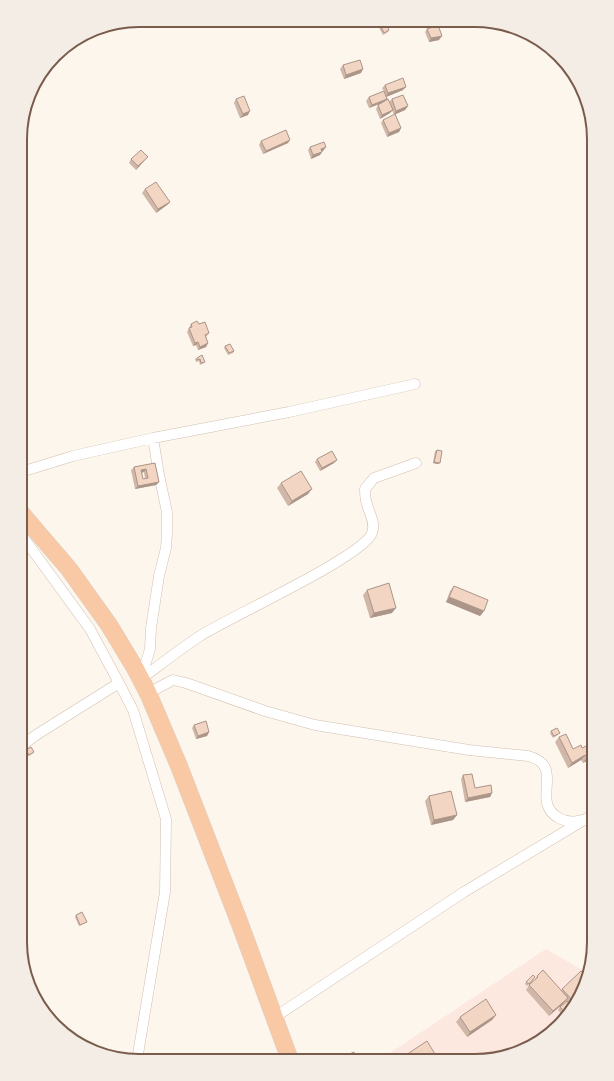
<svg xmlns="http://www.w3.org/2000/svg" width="614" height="1081" font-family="Mulish,sans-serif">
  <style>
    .commercial { fill: #fde8e0 }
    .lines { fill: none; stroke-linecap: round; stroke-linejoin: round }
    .minor-casing { stroke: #d1beb0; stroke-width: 11 }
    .trunk-casing { stroke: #dad1cd; stroke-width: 18 }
    .minor { stroke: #fff; stroke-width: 10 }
    .trunk { stroke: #f9c8a4; stroke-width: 17 }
    .wall { fill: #d1b7a8; fill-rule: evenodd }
    .shaded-wall { fill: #aa9588 }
    .building { fill: #f3d5c3; stroke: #aa9588; fill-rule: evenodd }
    .rim { fill: none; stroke: #7a5c4d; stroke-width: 2 }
  </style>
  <rect width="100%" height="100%" fill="#fdf6ec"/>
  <path class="commercial" d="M546 949 589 974 588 980 570 1014 547 1037 513 1055 475 1061H378Z"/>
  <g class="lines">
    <g class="minor-casing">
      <path id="minor" d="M21 472 73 456 153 438 289 412 415 384
        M20 533 90 629 119 683 133 710 166 819 165 892 137 1060
        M141 679C160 665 180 649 200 636 229 617 363 557 372 533 376 523 369 513 367 504 365 499 365 494 365 489L374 478 416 463
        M141 679 150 649 151 628 159 576 166 548 167 533V512L159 475 153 438
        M148 693 173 680 186 683 265 711 315 725 469 750 528 756C567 766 529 802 559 818 568 823 575 822 586 819
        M20 747 36 735 119 683
        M275 1017 464 892 594 814"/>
    </g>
    <g class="trunk-casing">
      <path id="trunk" d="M21 513 69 569 109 625 135 668 148 693 179 766 240 924 290 1060"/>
    </g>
    <use href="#minor" class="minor"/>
    <use href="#trunk" class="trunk"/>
  </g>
  <path class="wall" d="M379 22 389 30 388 32 383 35 377 24Z
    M427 29 439 40 429 42 425 32Z
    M343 65 361 73 344 79 340 69Z
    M385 85 403 90 386 97 387 99 385 101 389 102 392 99 408 106 405 110 395 114 401 128 399 132 387 137 381 123 383 120 394 115 392 110 390 113 380 119 376 109 378 105 380 104 369 108 366 101 369 97 384 91 382 88Z
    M236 99 248 115 240 118 234 103Z
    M261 141 288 143 263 154 259 145Z
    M310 147 323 151H322L320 155 311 159 308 150Z
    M131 159 145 160 136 170 129 163Z
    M145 189 170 202 167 205 156 213 142 193Z
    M191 324H199L209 333 207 336 206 337 208 343 206 347 198 350 196 345 193 346 187 332Z
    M225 346 234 351 233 353 228 355 224 348Z
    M202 355 204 363 200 365 199 361 196 362 195 359 197 358Z
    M437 450 438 464 433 463 435 451Z
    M317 459 334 463 320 471 315 462Z
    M155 463 159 482 156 485 135 489 131 470 134 467ZM144 472 145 479H143L142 473Z
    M281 483 308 494 288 506 277 488Z
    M454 586 484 611 480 616 446 602 450 591Z
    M367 590 392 613 370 618 363 595Z
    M194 725 209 732 207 736 196 739 192 728Z
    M551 731 558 735 553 738 550 733Z
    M559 737 573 749 582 748 594 757 583 763 581 760 568 768 555 742Z
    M26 750 34 752 32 754 27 757 24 752Z
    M463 775 475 788 492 793 490 797 465 802 461 779Z
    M429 796 457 815 453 820 431 825 425 801Z
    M76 915 87 922 79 926 75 917Z
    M537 976 561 991 562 989 588 980 572 1007 570 1014 565 1019 558 1010 560 1007 566 1002 565 1001 549 1016 526 990 529 985 534 981Z
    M534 979 527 986 525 984 526 982Z
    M496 1015 492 1020 467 1037 456 1022 460 1017Z
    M347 1055 355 1056 354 1058 347 1060 345 1056Z"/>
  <path class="shaded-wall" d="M442 36 439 40 429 42 431 38Z
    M363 69 361 73 344 79 346 75Z
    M406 87 403 90 386 97 388 93Z
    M387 99 384 102 369 108 372 105Z
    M408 106 405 110 394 115 396 111Z
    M393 110 390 113 380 119 382 115Z
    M250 111 248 115 240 118 243 114Z
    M401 128 399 132 387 137 389 133Z
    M290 140 288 143 263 154 266 151Z
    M326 147 323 151 319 153 321 149Z
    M322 152 320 155 311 159 313 155Z
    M148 157 145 160 136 170 138 166Z
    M170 202 167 205 156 213 158 209Z
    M198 342 196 345 193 346 195 343Z
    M208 343 206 347 198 350 200 347Z
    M337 460 334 463 320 471 322 468Z
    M434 462 440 463 438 464 433 463Z
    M146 469 144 472 139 473 141 470Z
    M159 482 156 485 135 489 138 486Z
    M312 489 308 494 288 506 292 501Z
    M449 597 484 611 480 616 446 602Z
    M396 608 392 613 370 618 374 613Z
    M209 732 207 736 196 739 198 736Z
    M594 754V757L583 763 587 758Z
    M585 755 581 760 568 768 572 763Z
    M492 793 490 797 465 802 468 798Z
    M457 815 453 820 431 825 434 820Z
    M26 856 22 861 20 862V860Z
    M568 998 564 1003 549 1016 553 1011Z
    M496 1015 492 1020 467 1037 470 1032Z
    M435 1054 432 1059 430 1061H425Z
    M355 1056 354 1058 347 1060 348 1059Z"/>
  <path class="building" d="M379 22H385L389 30 384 33Z
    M438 25 442 36 431 38 427 29Z
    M360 60 363 69 346 75 343 65Z
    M403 78 406 87 388 93 385 85Z
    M384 91 387 99 372 105 369 97Z
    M403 95 408 106 396 111 392 99Z
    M244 96 250 111 243 114 236 99Z
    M388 99 393 110 382 115 378 105Z
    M395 114 401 128 389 133 383 120Z
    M286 130 290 140 266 151 261 141Z
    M324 142 326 147 321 149 322 152 313 155 310 147Z
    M141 150 148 157 138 166 131 159Z
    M156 182 170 202 158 209 145 189Z
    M197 321 199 324 205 322 209 333 205 335 208 343 200 347 198 342 195 343 189 328 192 327 191 324Z
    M230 344 234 351 229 353 225 346Z
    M202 355 205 362 201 363 200 359 197 360V358Z
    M437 450 442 451 440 463 434 462Z
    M332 451 337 460 322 468 317 459Z
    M155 463 159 482 138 486 134 467ZM146 469 148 478 143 479 141 470Z
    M301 471 312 489 292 501 281 483Z
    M389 583 396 608 374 613 367 590Z
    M454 586 488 600 484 611 449 597Z
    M206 721 209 732 198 736 194 725Z
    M557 728 560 733 554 736 551 731Z
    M566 734 573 749 581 745 582 748 594 742V754L587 758 585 755 572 763 559 737Z
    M31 747 34 752 29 755 26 750Z
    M472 774 475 788 491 785 492 793 468 798 463 775Z
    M451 791 457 815 434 820 429 796Z
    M20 847 26 856 20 860Z
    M82 912 87 922 80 925 76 915Z
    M543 970 568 998 553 1011 529 985 538 977 537 976Z
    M581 971 588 978V980L577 1001 575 1003 562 989Z
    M533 975 535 977 529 984 526 982Z
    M486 999 496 1015 470 1032 460 1017Z
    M567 1001 573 1008 568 1016 560 1007Z
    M427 1041 435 1054 425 1061H397Z
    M354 1052 355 1056 348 1059 347 1055Z
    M442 1055 445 1061H435L434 1059Z"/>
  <path d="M0 0H614V1081H0ZM139 27H475A112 112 0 0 1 587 139V942A112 112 0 0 1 475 1054H139A112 112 0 0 1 27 942V139A112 112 0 0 1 139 27Z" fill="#f4ede6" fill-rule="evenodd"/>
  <path class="rim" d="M139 27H475A112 112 0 0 1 587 139V942A112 112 0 0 1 475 1054H139A112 112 0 0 1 27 942V139A112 112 0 0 1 139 27Z"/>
</svg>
